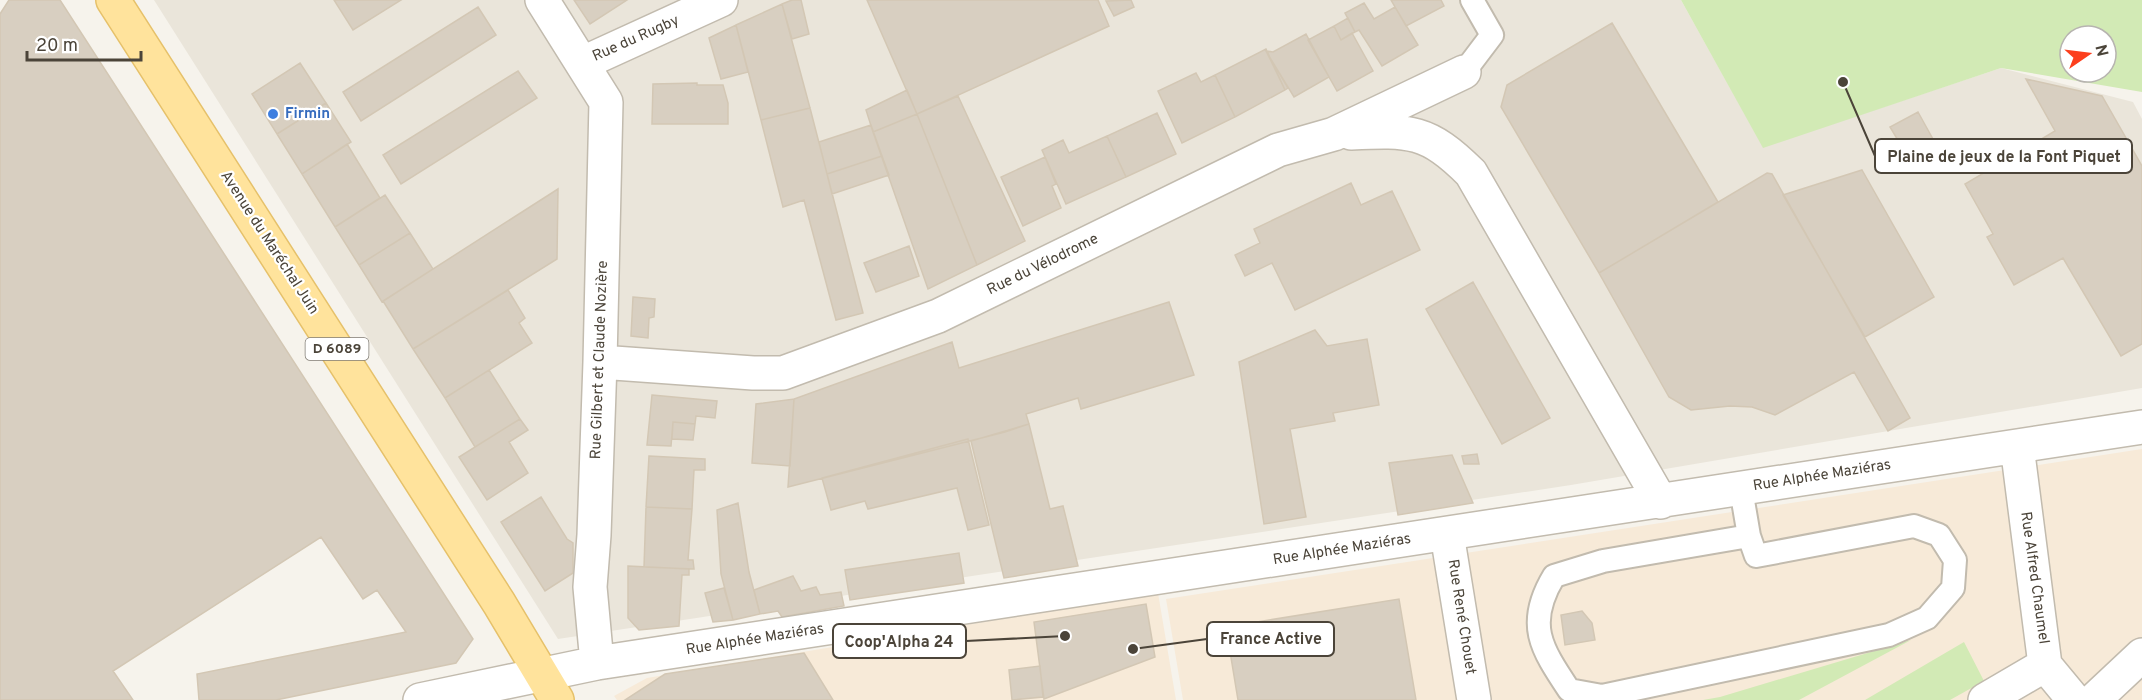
<svg xmlns="http://www.w3.org/2000/svg" width="2142" height="700" font-family="Overpass,sans-serif">
  <style>
    .residential { fill: #eae5da }
    .commercial { fill: #f7ead8 }
    .green { fill: #d2eab5; fill-rule: evenodd }
    .building { fill: #d8cfc1; stroke: #d3c7b4; stroke-width: 1.5 }
    .lines { fill: none; stroke-linecap: round; stroke-linejoin: round }
    .service-casing { stroke: #c2bbae; stroke-width: 26 }
    .pedestrian-casing { stroke: #c2bbae; stroke-width: 36 }
    .minor-casing { stroke: #c2bbae; stroke-width: 36 }
    .primary-casing { stroke: #e6c16a; stroke-width: 36 }
    .service { stroke: #fff; stroke-width: 22 }
    .pedestrian { stroke: #fff; stroke-width: 33 }
    .minor { stroke: #fff; stroke-width: 33 }
    .primary { stroke: #ffe39c; stroke-width: 33 }
    .shop-dot { fill: #3f7fe0; stroke: #fff; stroke-width: 2 }
    .labels { text-anchor: middle; dominant-baseline: central; stroke-width: 4.5; stroke-linejoin: round; paint-order: stroke }
    .shield { fill: #fff; stroke: #817c74; stroke-width: 1.5 }
    .shield-label { font-size: 14px; font-weight: bold; fill: #4b4439 }
    .street-label { font-size: 15px; fill: #4b4439; stroke: #fff }
    .shop-label { font-size: 15px; font-weight: bold; fill: #366cbe; stroke: #fff; text-anchor: start }
    .leader { fill: none; stroke: #4b4439; stroke-width: 2 }
    .callout-dot { fill: #4b4439; stroke: #fff; stroke-width: 2 }
    .callout { fill: #fff; stroke: #4b4439; stroke-width: 2 }
    .callout-label { font-size: 16px; text-anchor: middle; font-weight: bold; fill: #4b4439 }
  </style>
  <rect width="100%" height="100%" fill="#f6f3ec"/>
  <path class="residential" d="M154 0H1681L1763 147 2001 68 2133 102 2142 119V388L1571 485 558 639Z"/>
  <path class="commercial" d="M2142 449V700H1183L1166 599Z
    M1158 593 1176 700H617L614 696 647 678Z"/>
  <path class="green" d="M1681 0H2142V92L2001 68 1763 148ZM2070 36H2106V72H2070Z
    M1911 640 1799 700H1703L1720 697Z
    M1964 642 1984 681 1950 700H1865Z"/>
  <path class="building" d="M9 0H60L473 639 456 663 276 700H199L197 674 406 632 377 590 363 599 321 537 113 671 133 700H0V14Z
    M334 0H401L353 30Z
    M574 0H627L590 24Z
    M792 0H801L809 34 792 39 782 4Z
    M867 0H1098L1109 26 917 114Z
    M1131 0 1134 7 1114 16 1106 1Z
    M1391 0H1441L1444 6 1406 26Z
    M1364 3 1374 19 1395 7 1418 45 1382 66 1359 30 1355 32 1345 13Z
    M782 4 810 108 761 120 736 25Z
    M478 7 496 35 361 121 343 92Z
    M1348 18 1355 32 1341 40 1334 26Z
    M1612 23 1718 202 1599 273 1501 107 1507 85Z
    M736 25 748 72 721 79 709 38Z
    M1334 26 1341 40 1352 33 1373 71 1337 91 1308 40Z
    M1306 34 1329 77 1294 97 1266 51 1273 52Z
    M1266 49 1285 90 1235 117 1215 75Z
    M1266 51 1288 88 1285 90 1271 61Z
    M300 63 326 103 277 134 252 94Z
    M518 71 537 98 401 184 383 155Z
    M1196 73 1201 82 1215 75 1235 117 1182 143 1158 91Z
    M2026 79 2102 96 2142 166V344L2121 356 2063 258 2014 285 1987 237 1993 234 1965 184 2055 131Z
    M697 83V85H723L728 103V124H652L653 84Z
    M907 90 917 114 873 132 866 110Z
    M958 96 1025 241 977 265 917 114Z
    M326 103 351 142 302 174 277 134Z
    M810 108 863 313 836 320 804 200 783 207 761 120Z
    M1918 112 1934 141 1908 157 1890 127Z
    M1157 113 1176 154 1126 177 1107 136Z
    M917 114 977 265 928 289 873 132Z
    M871 125 882 156 827 174 819 142Z
    M1107 136 1126 177 1066 204 1042 150 1063 140 1069 153Z
    M347 144 380 198 335 227 302 174Z
    M882 156 889 175 832 194 827 174Z
    M1045 157 1056 184 1052 186 1061 208 1023 226 1001 177Z
    M1862 170 1934 297 1865 337 1783 195Z
    M1767 173 1772 174 1910 418 1888 431 1854 372 1775 415 1752 407 1730 406 1691 410 1669 397 1599 273Z
    M1351 183 1361 205 1392 191 1420 250 1295 310 1272 263 1245 276 1235 255 1260 243 1254 229Z
    M558 189 557 259 413 349 383 301Z
    M385 195 410 233 359 265 335 227Z
    M410 233 433 269 382 302 359 265Z
    M909 246 919 276 876 292 864 263Z
    M1473 282 1550 418 1502 444 1426 309Z
    M508 290 525 318 519 323 532 343 445 398 413 349Z
    M633 297 655 299 654 317 649 318 648 338 631 336Z
    M1169 302 1194 375 1081 409 1078 398 1026 414 1029 424 1005 432 788 487 794 399 952 342 959 368Z
    M1315 330 1327 346 1367 339 1379 405 1333 413 1335 421 1290 429 1306 517 1264 524 1239 362Z
    M489 370 520 419 475 447 445 398Z
    M652 395 717 401 715 418 696 416 695 424 673 422 671 446 647 445Z
    M794 399 790 466 752 463 756 404Z
    M520 419 528 430 509 442 528 473 487 500 459 457Z
    M673 422 695 424 693 440 672 439Z
    M1029 424 1050 509 1063 506 1078 566 1004 578 971 441Z
    M968 439 989 525 968 530 957 488 868 509 865 501 831 510 822 478Z
    M1477 454 1479 464H1464L1462 456Z
    M1452 455 1473 503 1398 515 1389 463Z
    M649 456 705 459V470H694L692 509 646 507Z
    M541 497 567 539 573 543V573L545 591 501 522Z
    M738 503 749 572 760 614 733 620 721 574 717 510Z
    M646 507 692 509 688 560H693L694 569 644 567Z
    M959 553 964 583 850 600 845 570Z
    M628 566 689 569V575H682L679 626 639 630 628 618Z
    M793 576 801 591 816 587 820 595 841 592 844 606 782 617 778 611 760 614 754 590Z
    M724 588 733 620 713 622 705 593Z
    M1399 599 1416 700H1238L1226 627Z
    M1146 604 1155 657 1044 699 1034 622Z
    M1582 611 1592 623 1595 640 1565 645 1561 615Z
    M804 653 833 700H625L665 674Z
    M1040 666 1043 697 1012 700 1009 670Z"/>
  <g class="lines">
    <g class="service-casing">
      <path id="service" d="M1464 72 1492 35 1472 0
        M1741 489 1749 536 1603 561 1554 576C1525 624 1541 648 1569 690L1602 696 1889 635 1927 618 1953 588 1955 560 1939 535 1914 526 1756 556 1749 536"/>
    </g>
    <g class="pedestrian-casing">
      <path id="pedestrian" d="M2094 700 2142 655"/>
    </g>
    <g class="minor-casing">
      <path id="minor" d="M542 0 606 102 600 362 594 535 590 587 597 663
        M583 63 721 0
        M1351 133C1410 130 1428 130 1471 173L1661 502
        M600 362 753 373H783L938 316 1278 150 1334 134 1464 72
        M2017 446 2045 665 2074 700
        M1447 534 1474 700
        M420 700 597 663 2142 427
        M1985 700 2045 665"/>
    </g>
    <g class="primary-casing">
      <path id="primary" d="M113 0 499 603 557 700"/>
    </g>
    <use href="#service" class="service"/>
    <use href="#pedestrian" class="pedestrian"/>
    <use href="#minor" class="minor"/>
    <use href="#primary" class="primary"/>
  </g>
  <circle class="shop-dot" cx="273" cy="114" r="6"/>
  <g class="labels">
    <rect class="shield" x="305.5" y="338" width="63" height="22" rx="4.5"/>
    <g class="shield-label">
      <text x="337" y="349">D 6089</text>
    </g>
    <g class="street-label">
      <text transform="translate(636 39) rotate(-24)">Rue du Rugby</text>
      <text transform="translate(269 243) rotate(57)">Avenue du Maréchal Juin</text>
      <text transform="translate(1043 265) rotate(-26)">Rue du Vélodrome</text>
      <text transform="translate(600 360) rotate(-88)">Rue Gilbert et Claude Nozière</text>
      <text transform="translate(1822 476) rotate(-9)">Rue Alphée Maziéras</text>
      <text transform="translate(1342 550) rotate(-9)">Rue Alphée Maziéras</text>
      <text transform="translate(2034 578) rotate(82)">Rue Alfred Chaumel</text>
      <text transform="translate(1461 617) rotate(81)">Rue René Chouet</text>
      <text transform="translate(755 640) rotate(-9)">Rue Alphée Maziéras</text>
    </g>
    <g class="shop-label">
      <text x="285" y="114">Firmin</text>
    </g>
  </g>
  <path class="leader" d="M1843 82L1875 156M1133 649L1207 639M1065 636L966 641"/>
  <g class="callout-dot">
    <circle cx="1843" cy="82" r="6"/>
    <circle cx="1133" cy="649" r="6"/>
    <circle cx="1065" cy="636" r="6"/>
  </g>
  <g class="callout">
    <rect x="1875" y="139" width="257" height="34" rx="6"/>
    <rect x="1207" y="622" width="127" height="34" rx="6"/>
    <rect x="833" y="624" width="133" height="34" rx="6"/>
  </g>
  <g class="callout-label">
    <text x="2004" y="162">Plaine de jeux de la Font Piquet</text>
    <text x="1271" y="644">France Active</text>
    <text x="899" y="647">Coop'Alpha 24</text>
  </g>
  <g transform="translate(2088 54) rotate(76)"><circle r="28" fill="#ffffff" stroke="#b7b4b0" stroke-width="1.5"/>
  <path d="M0-4.5L10 22L0 15L-10 22Z" fill="#fc3f1d"/>
  <text y="-9" font-size="16" font-weight="bold" text-anchor="middle" fill="#4b4439">N</text>
  </g>
  <path d="M27 51v9h114v-9" fill="none" stroke="#4b4439" stroke-width="3"/>
  <text x="36" y="51" font-size="18" fill="#4b4439" stroke="#ffffff" stroke-width="4.5" paint-order="stroke">20 m</text>
</svg>
